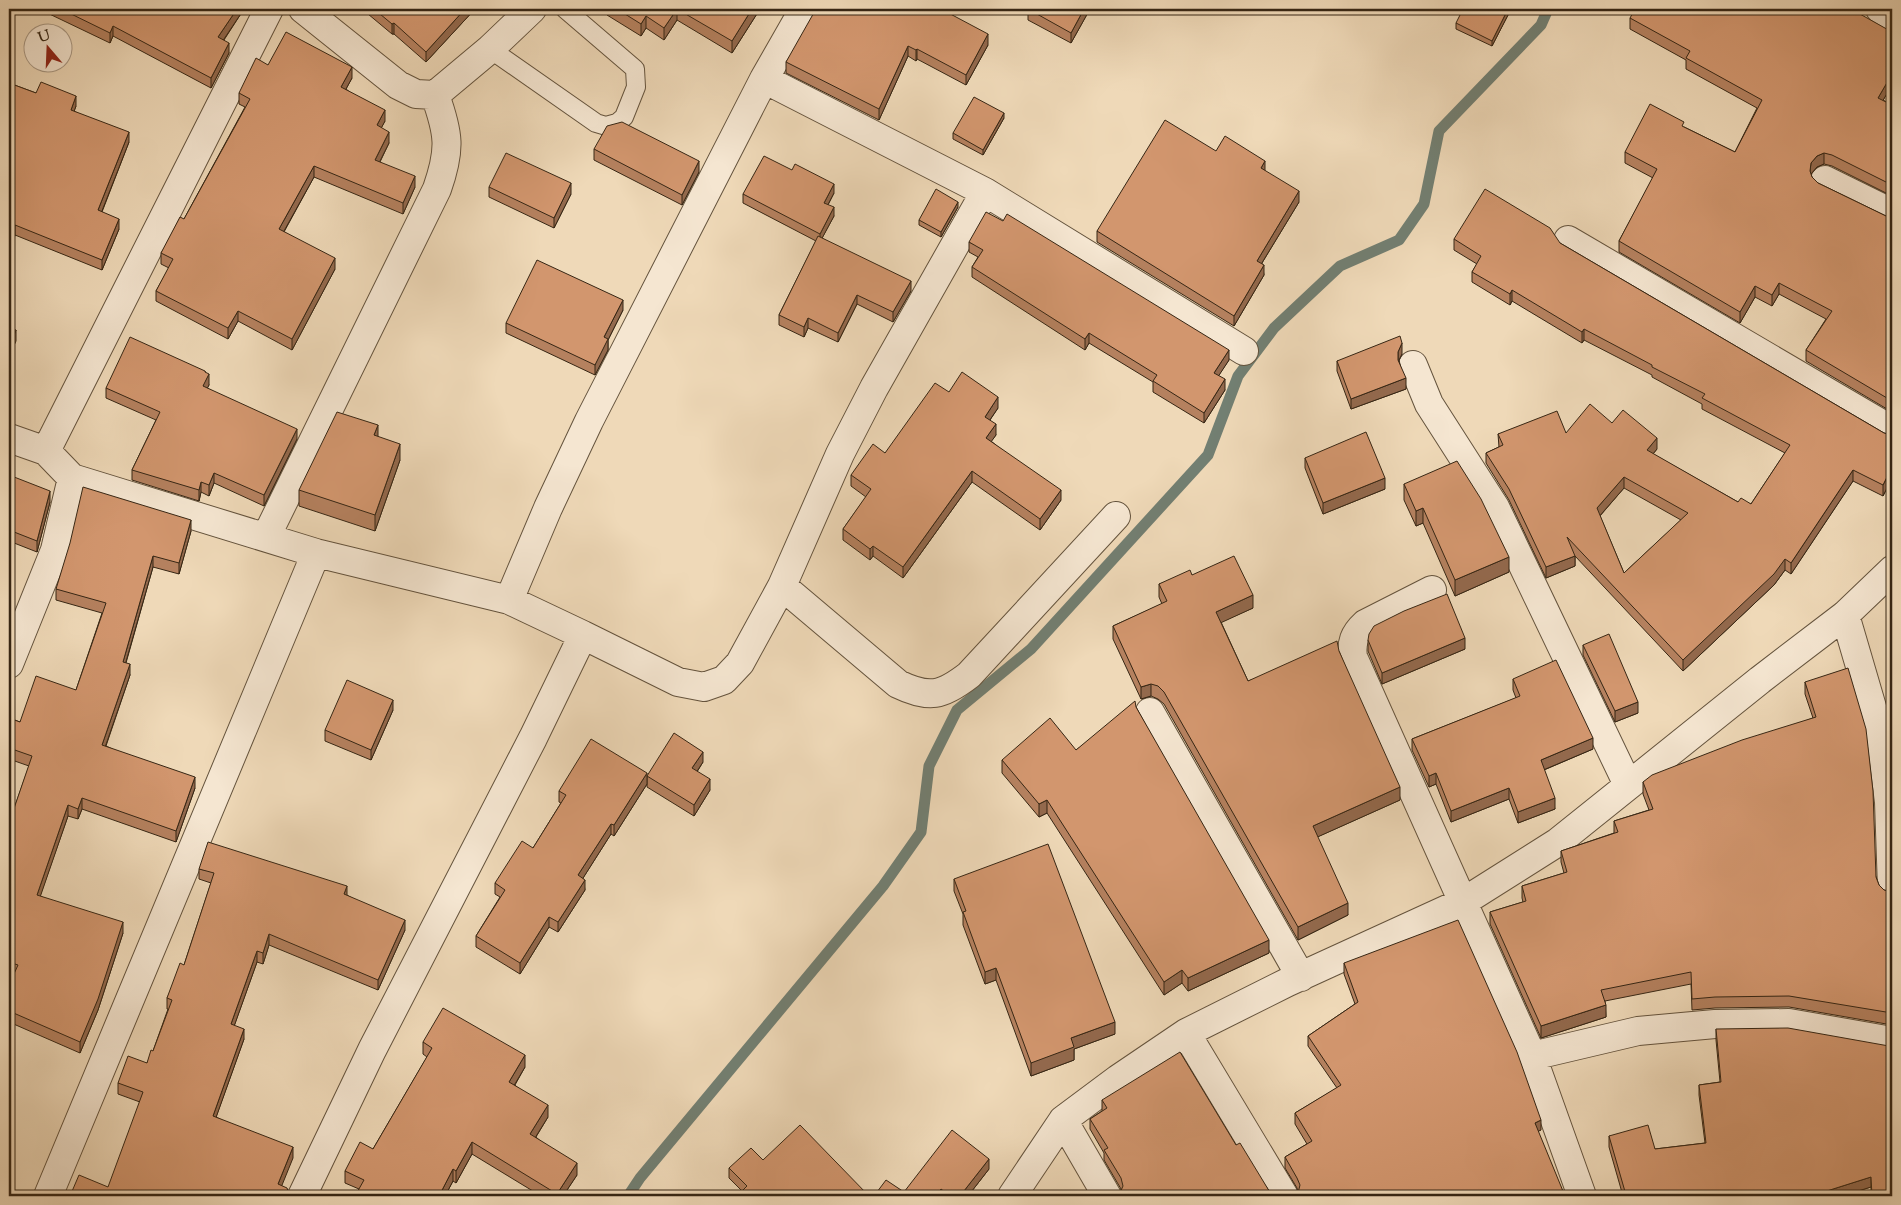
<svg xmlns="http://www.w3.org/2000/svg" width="1901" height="1205" font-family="'Sorts Mill Goudy',serif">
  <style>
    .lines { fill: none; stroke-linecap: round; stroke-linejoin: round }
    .stream { stroke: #727f72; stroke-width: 11 }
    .service-casing { stroke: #64533d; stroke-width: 20 }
    .minor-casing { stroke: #64533d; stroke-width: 30 }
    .service { stroke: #f5e6d1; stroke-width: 18 }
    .minor { stroke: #f5e6d1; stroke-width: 28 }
    .wall { fill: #b5815f; stroke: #362614; fill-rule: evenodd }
    .shaded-wall { fill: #93694d; stroke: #362614 }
    .building { fill: #d2966e; stroke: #362614; fill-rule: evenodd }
  </style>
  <rect width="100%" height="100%" fill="#efd9b8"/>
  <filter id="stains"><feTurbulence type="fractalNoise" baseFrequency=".004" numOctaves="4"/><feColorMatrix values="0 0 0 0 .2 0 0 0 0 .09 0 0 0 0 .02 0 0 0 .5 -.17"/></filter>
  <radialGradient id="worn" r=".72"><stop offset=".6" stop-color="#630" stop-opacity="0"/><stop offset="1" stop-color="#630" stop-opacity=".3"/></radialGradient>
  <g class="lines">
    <path class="stream" d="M628 1196 640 1178 883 886 921 832 929 766 957 710 1031 649 1208 455 1238 376 1274 328 1340 266 1399 240 1424 204 1439 131 1541 25 1548 9"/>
    <g class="service-casing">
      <path id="service" d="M490 49 596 123 606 126 617 123 624 117 636 87 635 69 565 9"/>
    </g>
    <g class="minor-casing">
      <path id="minor" d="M303 9 398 85 416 94 435 95 490 49 532 9
        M1880 9 1892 16
        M1825 180 1892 213
        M985 192 1244 351
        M1568 240 1892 430
        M1413 365 1429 404 1495 507 1628 785
        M9 438 46 451 72 478 55 550 9 664
        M46 451 269 9
        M72 478 316 553 509 600
        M266 537 437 189C451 149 449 134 435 95
        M782 586 898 684C929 699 942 696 969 675L1116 516
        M1432 590 1365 624C1354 634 1351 643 1353 657L1532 1056 1582 1196
        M1845 615 1881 738 1889 802 1892 888
        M583 635 678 682 704 687 724 680 740 663 782 586 840 454 874 388 985 192 764 79 804 9
        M1150 712 1301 977
        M1186 1033 1284 1196
        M1532 1056 1638 1031 1715 1024 1789 1023 1892 1041
        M1063 1120 1107 1196
        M48 1196 316 553
        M302 1196 372 1050 533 738 583 635 509 600 548 508 589 421 764 79
        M1012 1196 1063 1120 1118 1079 1186 1033 1288 982 1463 902 1558 842 1760 680 1845 615 1892 570"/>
    </g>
    <use href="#service" class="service"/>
    <use href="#minor" class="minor"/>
  </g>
  <path class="wall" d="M39 9H244L224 40 229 53 211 88 113 36 110 43Z
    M362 9H475L426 62 394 34H392Z
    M607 9H760L732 53 677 20 664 40 646 28 641 36 607 15Z
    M823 9H944L943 10 988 45 966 85 917 59 916 61 908 56 879 120 786 73V62Z
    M1028 9H1090L1071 43 1028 20Z
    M1508 15 1492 46 1456 29V23Z
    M1630 18 1892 32V85L1883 100 1892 105V196L1832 166 1824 164 1817 167 1811 174 1812 177 1818 183 1886 216 1892 217V412L1806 361V350L1826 319 1779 294 1772 306 1755 297 1740 323 1619 252V241L1653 178 1625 163V152L1684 127 1735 152 1757 108 1686 69V60L1630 29Z
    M268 65 352 78 346 89 385 121 381 128 389 143 380 162 415 187 403 214 314 177 284 232 335 269 292 350 238 321 228 339 156 301V291L169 268 161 264V253L184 219 245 107 239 104V93Z
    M9 83 36 93 76 106 74 111 129 142 102 212 119 229 102 270 15 235 13 242 9 240Z
    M1004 118 983 155 953 139V133Z
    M594 149 699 172 682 205 594 160Z
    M1216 151 1265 171 1299 202 1262 263 1264 275 1234 326 1097 242V231Z
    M489 187 571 194 554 228 489 197Z
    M834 193 828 205 834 216 822 238 911 291 893 322 857 304 838 342 808 328 804 337 779 325V315L816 241 743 203V194Z
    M958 207 941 237 919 225V220Z
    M1454 239 1560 243 1884 433 1892 435V478L1883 496 1853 481 1791 574 1785 570 1774 585 1683 671 1575 556V566L1546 578 1509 500 1486 463V453L1499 447 1498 434 1566 433 1612 423 1657 449 1653 454 1738 502 1751 504 1785 453 1702 409V404L1652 377V375L1584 340 1582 343 1512 301 1510 305 1472 282V272L1477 264 1454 250ZM1624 488 1681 520 1624 573 1600 516Z
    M969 242 1229 360 1218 376 1225 390 1204 423 1153 392V382L1089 343 1085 350 972 277V267L978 257 969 252Z
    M623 310 608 340V350L595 375 506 333V323Z
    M1402 354 1399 360 1406 389 1351 409 1337 371V361Z
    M205 373 209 385 207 388 297 439 264 506 214 483 209 496 201 492 199 501 132 480V470L156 420 106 398V388Z
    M949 392 998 408 990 420 996 435 991 441 1061 500 1040 530 972 482 903 578 873 556 870 560 843 540V529L866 497 851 486V475L885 453Z
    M378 437 400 460 375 531 299 506V490Z
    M1305 458 1385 489 1323 514 1305 468Z
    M9 475 50 502 37 552 9 541Z
    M1404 484 1509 572 1455 596 1423 523 1416 526 1404 500Z
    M191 531 179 574 153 567 126 663 130 675 106 746 195 788 176 842 82 809 78 819 68 816 40 896 123 933 98 1010 80 1053 9 1022V985L13 974 9 973V823L29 766 9 759V718L20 722 76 690 102 613 56 600V589Z
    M1192 575 1253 608 1221 622 1248 681 1339 651 1400 800 1317 837 1348 915 1298 940 1164 704 1158 699 1151 696 1141 699 1113 639V626L1162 604 1159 597V584Z
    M1368 640 1465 649 1382 684 1368 651Z
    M1583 645 1638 713 1615 722 1583 655Z
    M1513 679 1593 749 1544 770 1555 809 1518 823 1509 799 1451 822 1436 784 1429 787 1412 750V739L1516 698 1513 690Z
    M1805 682 1879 885 1884 890 1892 892V1025L1789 1007 1715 1008 1692 1010 1691 984 1605 1001 1606 1017 1541 1038 1490 924V912L1523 902 1522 898V886L1564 873 1561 862V851L1614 833V821L1649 810 1643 794V782L1813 718 1805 694Z
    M1136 707 1269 953 1188 991 1182 983 1164 995 1047 813 1039 817 1002 773V760L1076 750Z
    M393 710 371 760 325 741V730Z
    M703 762 697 772 710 790 694 816 647 787V776Z
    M647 784 614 836 611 834 583 878 585 890 558 932 549 927 520 974 476 947V936L500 897 495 894V883L533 848 561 803 559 802V791Z
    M199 869 347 895 405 930 378 990 269 945 263 964 257 962 234 1026 244 1039 216 1117 293 1158 118 1094V1083L147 1063 153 1051 168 1009H167V998L184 965 211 883 199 879Z
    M954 879 1115 1034 1074 1049V1060L1031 1076 996 980 985 984 963 925V914L954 891Z
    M1344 963 1541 1130 1298 1193 1297 1188 1285 1168V1157L1307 1144 1295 1124V1113L1337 1088 1308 1046V1036L1355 1004 1344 974Z
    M1716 1029 1892 1196H1871V1187L1842 1196H1623L1609 1147V1136L1655 1149 1705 1143 1699 1095V1085L1720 1082 1716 1040Z
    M423 1042 525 1067 515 1085 548 1117 536 1137 577 1175 563 1196H541L472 1154 456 1183 453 1181 445 1196H355L359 1189 345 1183V1171L373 1149 427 1057 423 1054Z
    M1102 1100 1236 1145 1273 1196H1119L1121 1189 1104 1160V1153L1090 1129V1119L1102 1111Z
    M763 1160 869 1196 742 1191 729 1178V1168Z
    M989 1169 968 1196H874L904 1192Z"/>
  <path class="shaded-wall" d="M237 9H244L218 48V37Z
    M465 9H475L426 62V52Z
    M677 9V20L664 40V28Z
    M752 9H760L732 53V41Z
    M1084 9H1090L1071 43V33Z
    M1508 9V15L1492 46V41Z
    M646 16V28L641 36V24Z
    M394 23V34H392V24Z
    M113 26V36L110 43V33Z
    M988 34V45L966 85V75Z
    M1892 37V48L1888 45Z
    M229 43V53L211 88V78Z
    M908 46V56L879 120V109Z
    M917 49V59L916 61V50Z
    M352 67V78L341 98V87Z
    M1892 74V85L1878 109V98Z
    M76 96V106L71 120V110Z
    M385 110V121L377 136V125Z
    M1004 113V118L983 155V150Z
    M129 132V142L98 221V210Z
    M389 132V143L375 171V160Z
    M1824 153V164L1817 167 1811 174 1810 171 1811 163 1817 156Z
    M699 161V172L682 205V195Z
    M1265 161V171L1261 168Z
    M314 166V177L279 240V229Z
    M415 176V187L403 214V203Z
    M571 183V194L554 228V218Z
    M834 184V193L824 212V203Z
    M1299 191V202L1257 271V261Z
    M958 202V207L941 237V232Z
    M834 207V216L820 242V234Z
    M119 219V229L102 270V260Z
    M15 225V235L13 242V232Z
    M335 258V269L292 350V339Z
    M1264 265V275L1234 326V316Z
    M911 281V291L893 322V312Z
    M1779 283V294L1772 306V295Z
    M1755 286V297L1740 323V312Z
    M1512 290V301L1510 305V294Z
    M857 295V304L838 342V333Z
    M623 300V310L608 340V350L595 375V365L604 337Z
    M238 311V321L228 339V328Z
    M808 318V328L804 337V327Z
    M1584 329V340L1582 343V332Z
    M16 330V341L9 357V347Z
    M1089 333V343L1085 350V339Z
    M1402 343V354L1398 362V352Z
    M1229 350V360L1214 383V373Z
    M205 371V381L209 374V385L203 397V386Z
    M1406 378V389L1351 409V399Z
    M1225 379V390L1204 423V413Z
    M998 397V408L985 427V417Z
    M996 424V435L986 449V438Z
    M378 425V441L374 435Z
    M297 429V439L264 506V495Z
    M1657 438V449L1647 461V450Z
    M400 444V460L375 531V515Z
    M1892 467V478L1883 496V485Z
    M1853 470V481L1791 574V563Z
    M972 471V482L903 578V567Z
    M214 473V483L209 496V485Z
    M1624 477V488L1597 519V508Z
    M1385 478V489L1323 514V503Z
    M201 482V492L199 501V490Z
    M1061 490V500L1040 530V519Z
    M50 491V502L37 552V541Z
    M1423 508V523L1416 526V511Z
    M191 520V531L179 574V563Z
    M873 546V556L870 560V549Z
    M153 556V567L123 672V662Z
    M1575 556V566L1546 578V567Z
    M1509 557V572L1455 596V580Z
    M1785 559V570L1774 585 1683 671V660Z
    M1253 595V608L1216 625V612Z
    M1465 638V649L1382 684V673Z
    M130 664V675L102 756V745Z
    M1151 684V696L1141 699V687Z
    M393 700V710L371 760V750Z
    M1638 702V713L1615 722V711Z
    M1593 738V749L1541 771V760Z
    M703 752V762L692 779V768Z
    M647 773V784L614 836V825Z
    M1436 773V784L1429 787V776Z
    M195 777V788L176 842V831Z
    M710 779V790L694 816V805Z
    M1400 787V800L1313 839V826Z
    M1509 788V799L1451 822V811Z
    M82 798V809L78 819V809Z
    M1555 798V809L1518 823V812Z
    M1047 800V813L1039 817V804Z
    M68 805V816L37 906V895Z
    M611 824V834L578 886V875Z
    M585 880V890L558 932V922Z
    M347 886V896L344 894Z
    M1348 903V915L1298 940V927Z
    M549 917V927L520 974V963Z
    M405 920V930L378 990V980Z
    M123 922V933L98 1010 80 1053V1042Z
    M269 934V945L263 964V953Z
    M1269 940V953L1188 991V978Z
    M257 951V962L231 1035V1024Z
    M996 968V980L985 984V972Z
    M1182 970V983L1164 995V982Z
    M1606 1005V1017L1541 1038V1026Z
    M1115 1022V1034L1074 1049V1060L1031 1076V1063L1071 1038Z
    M244 1029V1039L213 1126V1116Z
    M525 1055V1067L509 1094V1082Z
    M548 1105V1117L530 1146V1134Z
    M1541 1120V1130L1535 1133V1123Z
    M472 1142V1154L456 1183V1171Z
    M293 1147V1158L278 1195V1184Z
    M989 1159V1169L968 1196H960Z
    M577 1163V1175L563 1196H557V1194Z
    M453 1169V1181L445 1196H439Z
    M1871 1177V1187L1842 1196H1811Z
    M941 1189V1196H936Z"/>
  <path class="building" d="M61 9H237L218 37 229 43 211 78 113 26 110 33Z
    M374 9H465L426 52 394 23 392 24Z
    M617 9H677L664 28 646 16 641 24Z
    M677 9H752L732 41Z
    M816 9H821L823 10V9H941L988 34 966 75 917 49 916 50 908 46 879 109 786 62Z
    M1028 9H1084L1071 33Z
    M1463 9H1508L1492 41 1456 23Z
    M1635 9H1851L1892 32V37L1888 45 1892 48V74L1878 98 1892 105V185L1832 155 1824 153 1817 156 1811 163 1810 171 1812 177 1818 183 1886 216 1892 217V401L1806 350 1832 311 1779 283 1772 295 1755 286 1740 312 1619 241 1657 169 1625 152 1650 104 1684 122 1682 126 1735 152 1762 100 1686 58 1690 51 1630 18Z
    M286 32 352 67 341 87 385 110 377 125 389 132 375 160 415 176 403 203 314 166 279 229 335 258 292 339 238 311 228 328 156 291 173 259 161 253 180 217 184 219 250 99 239 93 256 58 268 65Z
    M41 82 76 96 71 110 129 132 98 210 119 219 102 260 15 225 13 232 9 230V83L36 93Z
    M974 97 1004 113 983 150 953 133Z
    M1165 120 1216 151 1225 136 1265 161 1261 168 1299 191 1257 261 1264 265 1234 316 1097 231Z
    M622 122 699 161 682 195 594 149 607 126Z
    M506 153 571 183 554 218 489 187Z
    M764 156 792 170 795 164 834 184 824 203 834 207 820 234 743 194Z
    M936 189 958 202 941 232 919 220Z
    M1485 189 1550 228 1560 243 1884 433 1892 435V467L1883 485 1853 470 1791 563 1785 559 1774 574 1683 660 1567 537 1575 556 1546 567 1509 489 1486 453 1503 445 1498 434 1557 411 1566 433 1590 404 1612 423 1623 410 1657 438 1647 450 1738 502 1741 498 1751 504 1790 445 1702 398 1705 394 1652 367V365L1584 329 1582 332 1512 290 1510 294 1472 272 1481 256 1454 239ZM1624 477 1688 513 1624 573 1597 508Z
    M986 212 1003 221 1007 214 1229 350 1214 373 1225 379 1204 413 1153 381 1157 375 1089 333 1085 339 972 267 983 250 969 242Z
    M818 236 911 281 893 312 857 295 838 333 808 318 804 327 779 315Z
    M537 260 623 300 604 337 608 339 595 365 506 323Z
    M9 327 16 330 9 347Z
    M1400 336 1402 343 1398 352V360L1406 378 1351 399 1337 361Z
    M130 337 205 371V372L209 374 203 386 297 429 264 495 214 473 209 485 201 482 199 490 132 470 160 412 106 388Z
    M962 372 998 397 985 417 996 424 986 438 1061 490 1040 519 972 471 903 567 873 546 870 549 843 529 871 489 851 475 873 444 885 453 935 383 949 392Z
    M337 412 378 425 374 435 400 444 375 515 299 490Z
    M1366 432 1385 478 1323 503 1305 458Z
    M1457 461 1481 499 1509 557 1455 580 1423 508 1416 511 1404 484Z
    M9 475 50 491 37 541 9 530Z
    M83 487 191 520 179 563 153 556 123 662 130 664 102 745 195 777 176 831 82 798 78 809 68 805 37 895 123 922 98 999 80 1042 9 1011V985L18 965 9 962V823L32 756 9 748V718L20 722 36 676 76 690 106 603 56 589 70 543Z
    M1234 556 1253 595 1216 612 1248 681 1337 641 1339 651 1400 787 1313 826 1348 903 1298 927 1164 692 1158 686 1151 684 1141 687 1113 626 1167 601 1159 584 1190 570 1192 575Z
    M1447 594 1465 638 1382 673 1368 640 1369 634 1374 626 1404 611Z
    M1609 634 1638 702 1615 711 1583 645Z
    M1556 660 1593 738 1541 760 1555 798 1518 812 1509 788 1451 811 1436 773 1429 776 1412 739 1520 696 1513 679Z
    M1848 668 1866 729 1873 791 1876 877 1879 885 1884 890 1892 892V1013L1789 996 1715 997 1692 999 1691 972 1601 990 1606 1005 1541 1026 1490 912 1526 901 1522 886 1567 872 1561 851 1618 832 1614 821 1653 809 1643 782 1652 775 1742 740 1816 717 1805 682Z
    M347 680 393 700 371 750 325 730Z
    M1135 701 1136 707 1269 940 1188 978 1182 970 1164 982 1047 800 1039 804 1002 760 1050 718 1076 750Z
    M674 733 703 752 692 768 710 779 694 805 647 776Z
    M591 739 647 773 614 825 611 824 578 875 585 880 558 922 549 917 520 963 476 936 505 890 495 883 522 841 533 848 566 795 559 791Z
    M208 842 347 886 344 894 405 920 378 980 269 934 263 953 257 951 231 1024 244 1029 213 1116 293 1147 278 1184 287 1188 290 1196H70L79 1175 108 1187 143 1092 118 1083 128 1056 147 1063 151 1050 153 1051 172 1000 167 998 180 963 184 965 214 873 199 869Z
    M1048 844 1115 1022 1071 1038 1074 1047 1031 1063 996 968 985 972 963 912 966 911 954 879Z
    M1458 920 1517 1052 1541 1120 1535 1123 1565 1196H1295L1298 1193 1300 1185 1297 1178 1285 1157 1312 1141 1295 1113 1341 1085 1308 1036 1358 1002 1344 963Z
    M443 1008 525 1055 509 1082 548 1105 530 1134 577 1163 557 1194 472 1142 456 1171 453 1169 439 1196H355L364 1180 345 1171 360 1142 373 1149 432 1048 423 1042Z
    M1788 1028 1889 1046H1892V1196H1872L1871 1177 1811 1196H1623L1626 1195 1609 1136 1648 1125 1655 1149 1706 1143 1699 1085 1721 1082 1716 1029Z
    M1180 1052 1236 1145 1240 1143 1271 1194 1273 1196H1119V1195L1123 1186 1121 1178 1104 1150 1108 1148 1090 1119 1107 1108 1102 1100Z
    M800 1125 869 1196H737L747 1186 729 1168 751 1148 763 1160Z
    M952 1130 989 1159 960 1196H950L941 1189 936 1196H874L886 1180 904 1192Z"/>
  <rect width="1901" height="1205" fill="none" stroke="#efd9b8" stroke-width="30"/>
  <rect x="10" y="10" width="1881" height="1185" fill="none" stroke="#362614" stroke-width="2.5"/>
  <rect x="15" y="15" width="1871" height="1175" fill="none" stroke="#362614"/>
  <g transform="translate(48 48) rotate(341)"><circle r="24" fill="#f5e6d1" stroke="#a99985"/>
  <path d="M0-4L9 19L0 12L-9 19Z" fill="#8f2418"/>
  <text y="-8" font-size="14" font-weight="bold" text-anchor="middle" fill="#362614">U</text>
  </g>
  <rect width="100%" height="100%" filter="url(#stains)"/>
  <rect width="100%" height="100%" fill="url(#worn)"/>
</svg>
